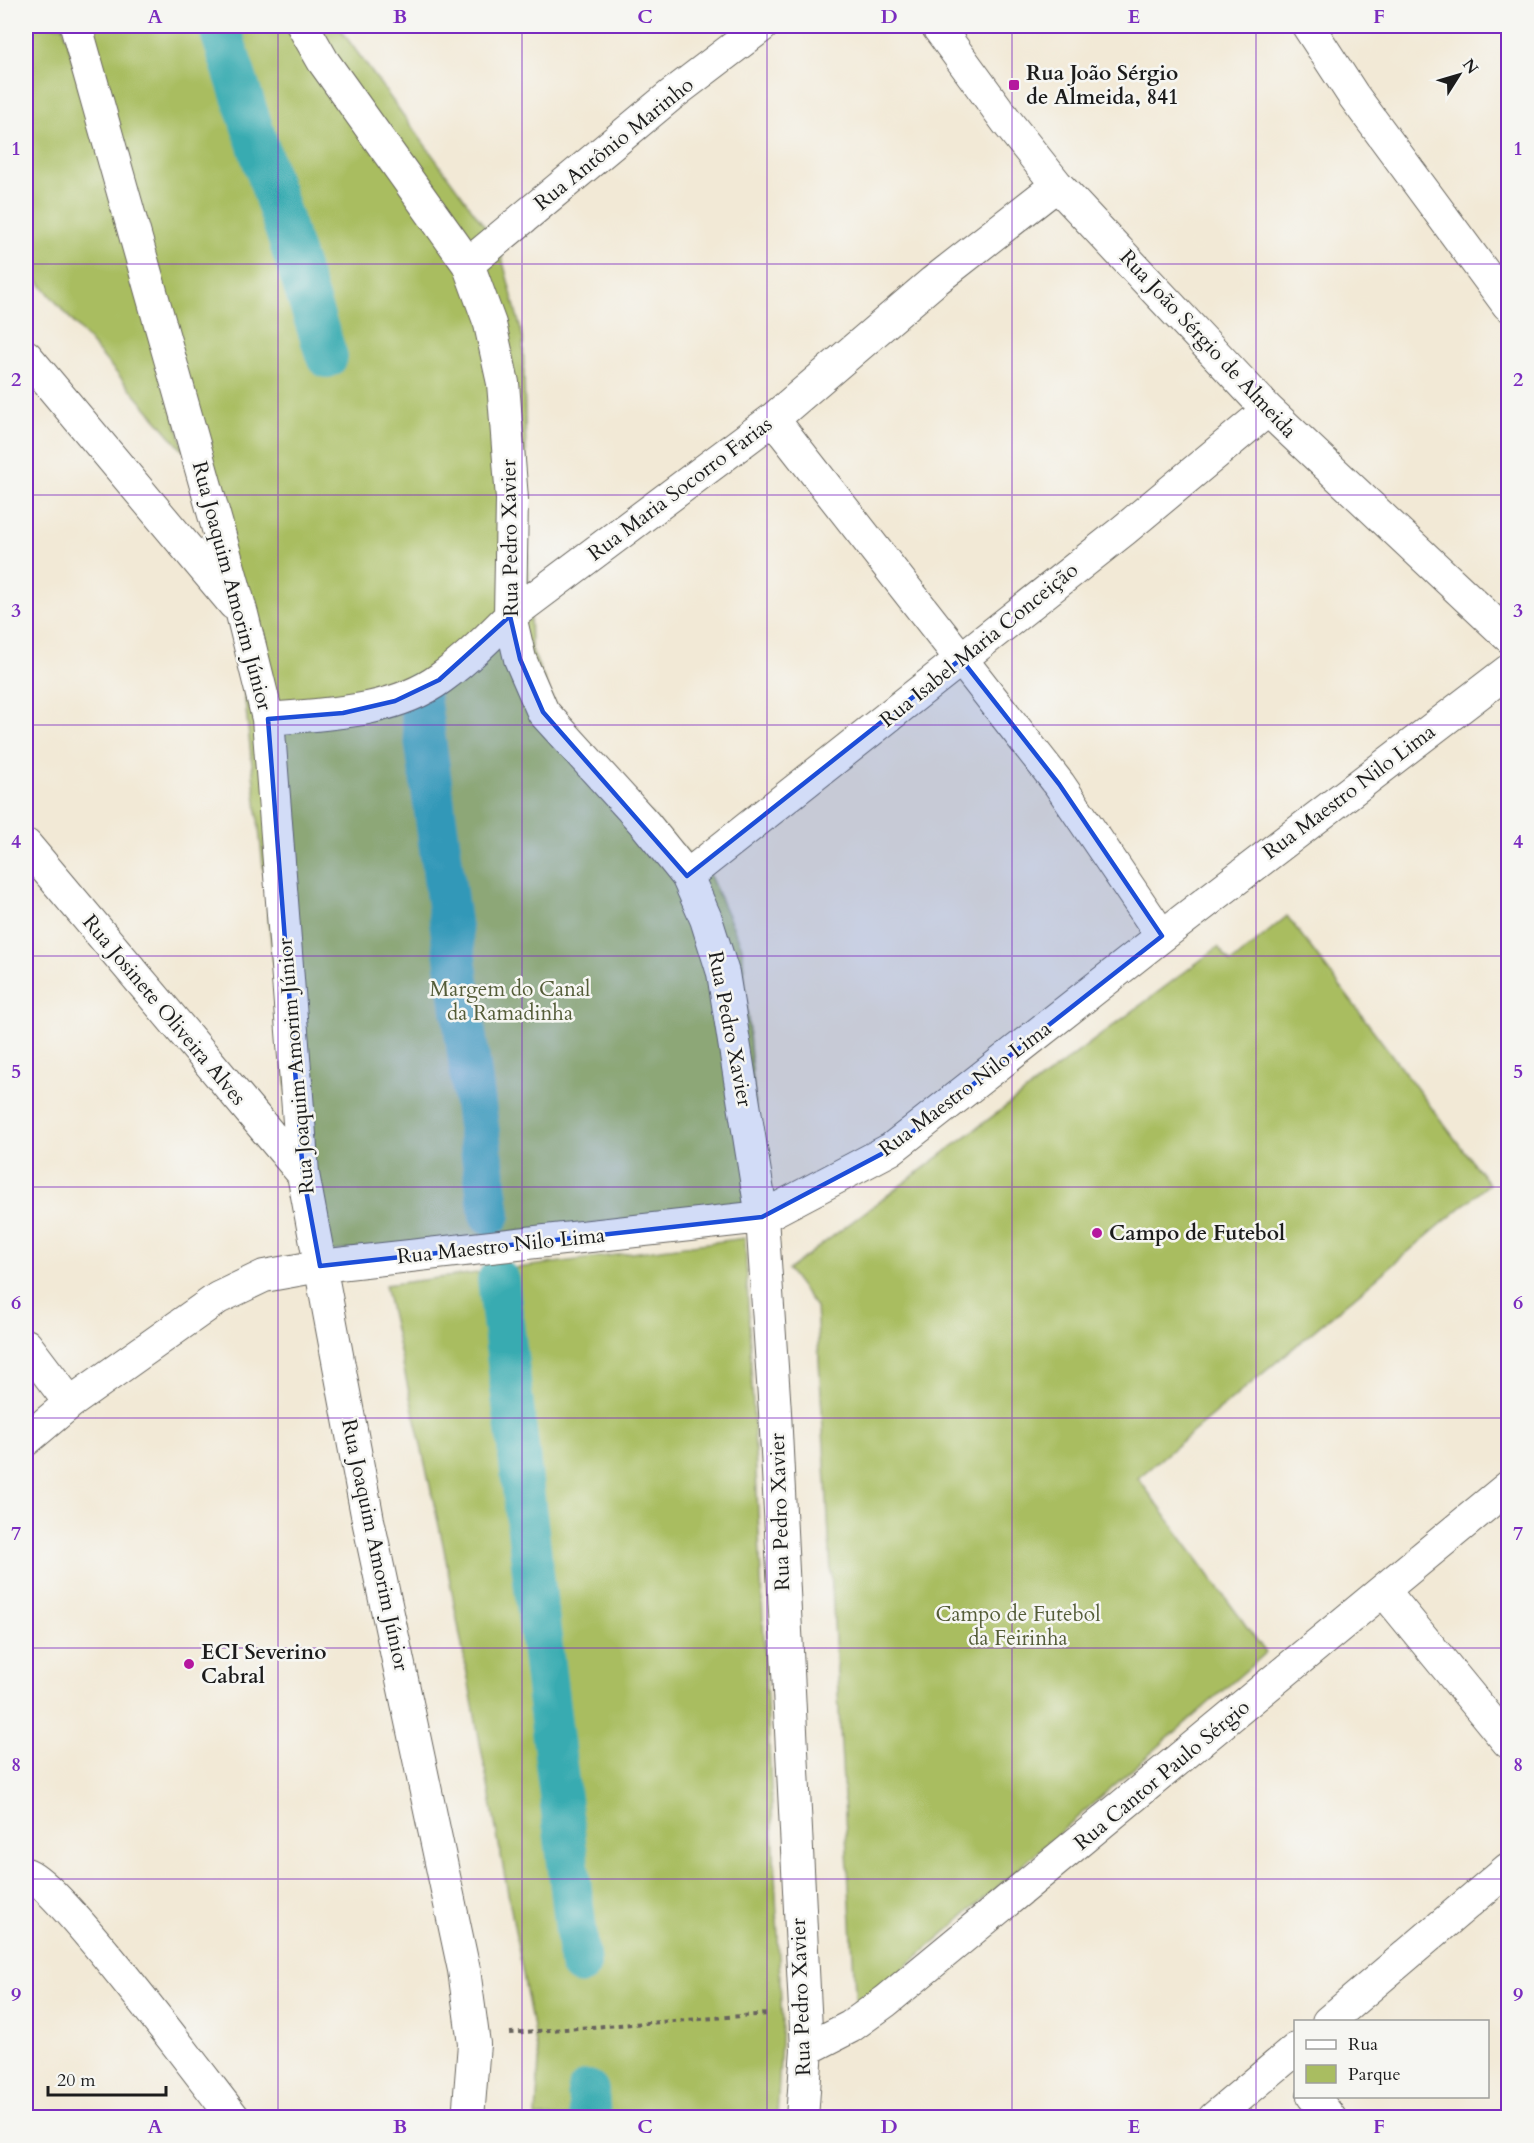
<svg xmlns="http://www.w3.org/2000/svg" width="1534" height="2143" font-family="Cardo,serif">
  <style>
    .green { fill: #a9bd61; stroke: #626c3e; stroke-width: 1.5 }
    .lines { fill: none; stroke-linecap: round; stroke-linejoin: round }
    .canal { stroke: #38abb1; stroke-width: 42 }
    .minor-casing { stroke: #67645d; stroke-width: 34 }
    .path { stroke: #67645d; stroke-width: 4; stroke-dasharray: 4.5 4.5; stroke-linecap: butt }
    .minor { stroke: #fff; stroke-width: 32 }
    .marked { fill: #1d4ed8; fill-opacity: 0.2; stroke: #1d4ed8; stroke-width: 4.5; stroke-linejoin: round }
    .grid { fill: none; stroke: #7b2cbf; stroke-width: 1.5; stroke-opacity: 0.55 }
    .poi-dot { fill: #b5179e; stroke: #f6f6f2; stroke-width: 2 }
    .labels { text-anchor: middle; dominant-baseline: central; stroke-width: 5; stroke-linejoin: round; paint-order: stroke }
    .poi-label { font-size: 21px; font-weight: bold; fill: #1c1c1c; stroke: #f6f6f2; text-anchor: start }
    .street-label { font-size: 21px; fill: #1c1c1c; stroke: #f6f6f2 }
    .park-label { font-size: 21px; fill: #545c38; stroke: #f6f6f2 }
    .neatline { fill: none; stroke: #7b2cbf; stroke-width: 2 }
    .grid-label { font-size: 20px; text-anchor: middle; font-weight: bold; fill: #7b2cbf }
  </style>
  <rect width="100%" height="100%" fill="#f6f6f2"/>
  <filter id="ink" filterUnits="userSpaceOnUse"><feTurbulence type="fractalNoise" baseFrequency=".0167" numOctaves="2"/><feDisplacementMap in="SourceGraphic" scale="12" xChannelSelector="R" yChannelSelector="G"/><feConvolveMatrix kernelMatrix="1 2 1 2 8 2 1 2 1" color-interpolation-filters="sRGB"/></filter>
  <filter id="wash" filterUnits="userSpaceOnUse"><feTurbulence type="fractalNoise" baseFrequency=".008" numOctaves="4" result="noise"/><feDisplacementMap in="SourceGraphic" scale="24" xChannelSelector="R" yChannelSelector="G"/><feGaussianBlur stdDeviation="1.35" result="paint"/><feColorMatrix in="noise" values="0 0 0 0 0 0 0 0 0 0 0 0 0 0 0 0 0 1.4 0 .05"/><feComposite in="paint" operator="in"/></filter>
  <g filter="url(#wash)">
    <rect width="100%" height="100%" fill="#f2e9d6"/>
    <path class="green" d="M26 26H63L185 453 26 267Z
      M87 26H338L499 246 523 338 531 648 561 720 710 876 742 947 763 1206 327 1252 295 1160 234 599Z
      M1287 916 1489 1184 1138 1478 1266 1653 856 2010 816 1307 788 1270 1218 947 1231 963Z
      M745 1238 782 2022 777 2117H536L539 2060 443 1544 385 1285Z"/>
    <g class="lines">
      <path class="canal" d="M219 26 327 357
        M419 695 490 1214
        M498 1280 580 1964
        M588 2091 590 2118"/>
    </g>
  </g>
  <g filter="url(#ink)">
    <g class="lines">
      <g class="minor-casing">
        <path id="minor" d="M76 26 242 614 268 719 303 1174 368 1520 464 1970 474 2044 468 2118
          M303 26 323 61 468 264 490 324 503 383 512 499 510 616 520 659 543 712 645 824 687 876 706 919 723 973 762 1217 775 1412 807 2049 802 2118
          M937 26 1007 122 1057 185 1268 410 1508 636
          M1308 26 1353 95 1508 305
          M468 264 670 96 762 26
          M26 356 234 604
          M773 419 1059 784 1162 936
          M268 719C324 714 394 713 441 678 466 660 488 638 510 616L773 419 933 282 1057 185
          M26 845 303 1174
          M687 876 1124 530 1268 410
          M26 1345 70 1403
          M26 1440 70 1403 218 1298 264 1276 320 1266 762 1217 891 1149 1162 936 1508 671
          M1384 1591 1508 1742
          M26 1874C57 1882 204 2080 234 2118
          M1328 2022 1508 1869
          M807 2049 850 2027 886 2001 1508 1487
          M1313 2096 1330 2118
          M1214 2118 1296 2049"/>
      </g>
      <path class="path" d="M510 2033 769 2014"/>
      <use href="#minor" class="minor"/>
    </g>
  </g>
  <path class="marked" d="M510 616 520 659 543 712 687 876 961 659 1059 784 1162 936 891 1149 762 1217 320 1266 303 1174 268 719 343 713 395 701 439 680Z"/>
  <path class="grid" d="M278 26V2118M522 26V2118M767 26V2118M1012 26V2118M1256 26V2118M26 264H1508M26 495H1508M26 725H1508M26 956H1508M26 1187H1508M26 1418H1508M26 1648H1508M26 1879H1508"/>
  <g class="poi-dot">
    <rect x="1008" y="79" width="12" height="12" rx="3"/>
    <circle cx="1097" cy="1233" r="6"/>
    <circle cx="189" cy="1664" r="6"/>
  </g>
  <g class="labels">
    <g class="poi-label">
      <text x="1026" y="73">Rua João Sérgio<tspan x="1026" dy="24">de Almeida, 841</tspan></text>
      <text x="1109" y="1233">Campo de Futebol</text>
      <text x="201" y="1652">ECI Severino<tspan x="201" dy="24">Cabral</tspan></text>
    </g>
    <g class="street-label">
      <text transform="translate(614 144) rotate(-39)">Rua Antônio Marinho</text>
      <text transform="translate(1208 344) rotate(47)">Rua João Sérgio de Almeida</text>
      <text transform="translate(680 489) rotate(-37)">Rua Maria Socorro Farias</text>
      <text transform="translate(510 538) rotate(-91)">Rua Pedro Xavier</text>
      <text transform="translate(232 586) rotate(75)">Rua Joaquim Amorim Júnior</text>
      <text transform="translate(979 645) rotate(-39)">Rua Isabel Maria Conceição</text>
      <text transform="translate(1349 792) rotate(-37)">Rua Maestro Nilo Lima</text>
      <text transform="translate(164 1010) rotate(50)">Rua Josinete Oliveira Alves</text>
      <text transform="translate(730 1029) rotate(79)">Rua Pedro Xavier</text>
      <text transform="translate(296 1066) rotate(-95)">Rua Joaquim Amorim Júnior</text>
      <text transform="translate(965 1089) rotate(-37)">Rua Maestro Nilo Lima</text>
      <text transform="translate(501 1246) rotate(-6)">Rua Maestro Nilo Lima</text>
      <text transform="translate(780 1512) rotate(-92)">Rua Pedro Xavier</text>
      <text transform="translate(375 1545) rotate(78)">Rua Joaquim Amorim Júnior</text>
      <text transform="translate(1162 1775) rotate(-40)">Rua Cantor Paulo Sérgio</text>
      <text transform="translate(801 1997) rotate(-92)">Rua Pedro Xavier</text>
    </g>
    <g class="park-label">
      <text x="510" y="989">Margem do Canal<tspan x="510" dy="24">da Ramadinha</tspan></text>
      <text x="1018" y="1614">Campo de Futebol<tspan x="1018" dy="24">da Feirinha</tspan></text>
    </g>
  </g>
  <rect width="1534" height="2143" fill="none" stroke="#f6f6f2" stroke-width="66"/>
  <rect x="1294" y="2020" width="195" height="78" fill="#f6f6f2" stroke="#9f9f9c" stroke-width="1.5"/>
  <rect x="1306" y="2040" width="30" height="9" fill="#ffffff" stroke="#9f9f9c" stroke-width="1.5"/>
  <text x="1348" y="2050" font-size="18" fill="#1c1c1c">Rua</text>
  <rect x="1306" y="2065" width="30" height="18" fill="#a9bd61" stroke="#9f9f9c" stroke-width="1.5"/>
  <text x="1348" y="2080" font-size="18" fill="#1c1c1c">Parque</text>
  <g transform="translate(1459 75) rotate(53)" stroke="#f6f6f2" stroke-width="4.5" paint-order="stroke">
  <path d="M0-4.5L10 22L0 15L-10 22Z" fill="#1c1c1c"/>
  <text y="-9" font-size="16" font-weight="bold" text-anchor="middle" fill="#1c1c1c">N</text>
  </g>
  <path d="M48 2086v9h118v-9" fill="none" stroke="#1c1c1c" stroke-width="3"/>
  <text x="57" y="2086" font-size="18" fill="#1c1c1c" stroke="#f6f6f2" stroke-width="4.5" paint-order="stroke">20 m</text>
  <rect x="33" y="33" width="1468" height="2077" class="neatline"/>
  <g class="grid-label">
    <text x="155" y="23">A</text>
    <text x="400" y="23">B</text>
    <text x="645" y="23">C</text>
    <text x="889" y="23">D</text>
    <text x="1134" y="23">E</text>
    <text x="1379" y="23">F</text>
    <text x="16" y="155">1</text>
    <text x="1518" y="155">1</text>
    <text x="16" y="386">2</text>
    <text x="1518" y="386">2</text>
    <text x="16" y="617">3</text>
    <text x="1518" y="617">3</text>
    <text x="16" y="848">4</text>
    <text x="1518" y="848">4</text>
    <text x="16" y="1078">5</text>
    <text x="1518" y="1078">5</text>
    <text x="16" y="1309">6</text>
    <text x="1518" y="1309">6</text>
    <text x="16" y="1540">7</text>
    <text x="1518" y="1540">7</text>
    <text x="16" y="1771">8</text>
    <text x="1518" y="1771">8</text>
    <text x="16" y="2001">9</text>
    <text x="1518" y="2001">9</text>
    <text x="155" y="2133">A</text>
    <text x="400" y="2133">B</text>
    <text x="645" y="2133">C</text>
    <text x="889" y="2133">D</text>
    <text x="1134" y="2133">E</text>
    <text x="1379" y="2133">F</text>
  </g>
</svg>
